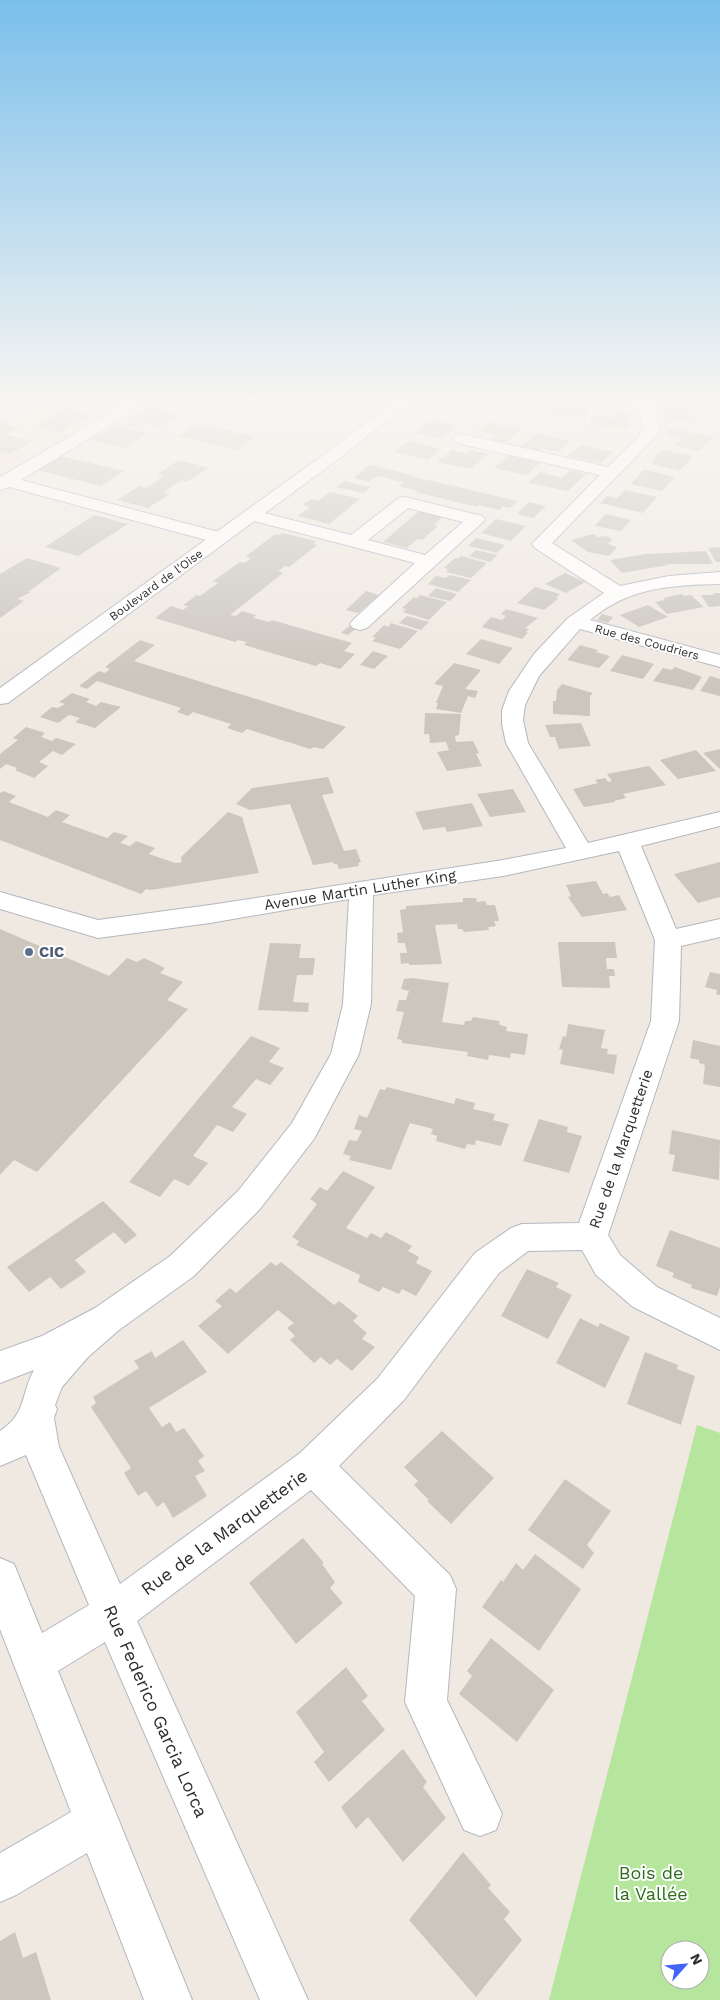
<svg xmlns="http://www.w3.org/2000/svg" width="720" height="2000" font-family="'Work Sans',sans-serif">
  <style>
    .education { fill: #f0e6d1 }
    .green { fill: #b6e59e; fill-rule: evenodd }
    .building { fill: #cbc7bf }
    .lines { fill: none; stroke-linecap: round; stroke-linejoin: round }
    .minor-casing { stroke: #b4b7c1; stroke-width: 2 }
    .secondary-casing { stroke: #b4b7c1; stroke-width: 2 }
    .minor { fill: #fff; fill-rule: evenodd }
    .secondary { fill: #fff; fill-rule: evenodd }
    .service-dot { fill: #5c6f8a; stroke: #fff; stroke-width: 2 }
    .labels { text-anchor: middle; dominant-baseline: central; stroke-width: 4; stroke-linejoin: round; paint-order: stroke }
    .far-street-label { font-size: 12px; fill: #2e2e2e; stroke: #fff }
    .street-label { font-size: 15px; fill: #2e2e2e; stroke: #fff }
    .service-label { font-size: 15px; font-weight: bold; fill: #4e5e75; stroke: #fff; text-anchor: start }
    .near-street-label { font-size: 18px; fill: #2e2e2e; stroke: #fff }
    .near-park-label { font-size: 18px; fill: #2c6e1b; stroke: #fff }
  </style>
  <rect width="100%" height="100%" fill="#efe9e1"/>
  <path class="education" d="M50 403 96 414 0 469V420L12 423Z"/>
  <path class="green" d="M697 1425 720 1433V2000H549ZM670 1950H700V1980H670Z"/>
  <path class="building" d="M29 398 49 403 34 412 20 408 25 405 20 404Z
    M221 398H240L270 405 259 413 213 403Z
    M284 398H303L312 400 300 408 280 403 283 401H280Z
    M458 398H465L491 404 479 413 446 407Z
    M506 398H517L539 401 531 412 499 408Z
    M555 402 575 404 589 405 585 417 551 414 552 411H548L550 405H555Z
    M150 406 182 413 160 427 140 422 132 427 123 425 131 421 138 423 127 419Z
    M68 408 91 413 86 416 89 417 75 422 78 423 70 425 61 433 35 426Z
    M657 408H687L696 420 664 422Z
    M616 410 632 412 628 428 589 425 592 415 614 417Z
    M0 420 10 422 6 425 19 428 6 435 33 441 10 454 0 452Z
    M432 420 458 426 439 438 414 433Z
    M487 422 522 429 504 444 489 441 496 435 477 430Z
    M197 423 256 437 237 450 178 436Z
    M115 426 147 433 124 448 91 440Z
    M672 428 713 437 700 451 675 446 683 438 665 434Z
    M537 433 570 441 558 452 541 448 536 452 520 448Z
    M409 441 435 447 434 448 441 449 428 460 394 452Z
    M581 445 613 452 601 463 568 456Z
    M452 450 467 453 472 450 489 454 470 469 437 462Z
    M662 450 693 456 680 471 652 464 654 461H651Z
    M509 455 528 459 541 462 527 475 494 468Z
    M61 456 124 471 101 486 37 470Z
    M179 460 209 468 187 482 182 480 164 492 170 494 148 508 117 500 139 486 146 488 164 476 157 474Z
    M370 465 412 475 411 476 518 501 510 508 503 506 499 510 479 505 477 507 415 492 417 491 399 486 403 482 377 476 369 482 354 478 364 469Z
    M570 470 586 474 568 491 528 483 540 472 562 478Z
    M643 470H646L675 477 662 491 631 484Z
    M344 481 371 487 363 493 336 487Z
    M625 490 657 497 643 513 600 503 607 496 617 498Z
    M330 492 360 499 329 524 298 516 310 507 302 505 311 499 318 501Z
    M529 502 546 506 533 518 517 514Z
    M420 510 444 516 434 525 438 526 422 540 417 539 407 548 383 542Z
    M605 514 631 520 621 531 595 526Z
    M94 515 128 524 78 556 45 547Z
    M496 519 526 526 511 541 481 533Z
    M282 533 316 541 313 544 317 545 289 567 285 566 278 571 283 573 230 615 236 616 242 611 256 615 253 618 270 622 272 620 352 643 344 651 355 654 340 669 320 663 316 666 244 645 247 642 238 640 235 642 155 618 171 606 183 610 188 606 183 605 197 595 200 596 218 583 213 581 240 562 245 563 251 558 245 557 275 534 279 535Z
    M593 534 598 537 607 536 612 539 608 544 617 547 609 556 588 552 571 540Z
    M476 538 505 545 497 553 468 546Z
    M720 547V562H716L708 548Z
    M476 550 497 555 490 562 469 556Z
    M706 551 713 564H667L668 565 622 573 610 560 646 554Z
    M461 556 487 563 471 578 446 572 448 569 444 568 455 558 458 559Z
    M27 558 61 568 28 592H31L17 599 24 601 0 618V574Z
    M565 573 585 582 566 593 545 584Z
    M450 575 471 580 458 592 428 584 436 576 446 578Z
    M535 587 560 594 556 598 558 599 544 610 517 603Z
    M436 588 457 594 450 601 428 596Z
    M366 591 379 595 358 613 346 610Z
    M713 593H720V606L709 607 701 595H714Z
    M682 594 684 596 691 595 704 607 667 614 655 602 665 600 663 598Z
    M420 595 447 602 429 620 403 612 406 609 402 608 414 597 417 598Z
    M648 605 668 617 639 627 620 615Z
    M506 609 538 618 525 628 529 629 526 632 528 633 522 639 482 627 491 617 502 620 506 616 501 614Z
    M602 614 613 617 608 623 597 620Z
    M407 616 429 622 421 630 399 623Z
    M391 623 418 631 400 649 372 641 376 638 372 637 384 625 388 627Z
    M349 626 357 628 348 635 341 633Z
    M481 639 513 648 499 664 466 654Z
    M140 640 155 645 134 661 346 727 323 749 314 747 310 749 247 729 242 733 227 728 231 724 193 712 188 716 177 712 181 708 97 681 87 689 79 686 99 671 105 673 110 669 105 667Z
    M580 645 598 650 596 652 610 656 599 668 567 660Z
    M373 651 388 656 374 669 360 665Z
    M622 655 641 660 654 664 643 679 610 671Z
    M454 663 481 670 465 689 478 691 475 698 468 696 461 713 436 709 438 703H436L443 686 434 684Z
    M675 667 702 677 693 690 653 681 663 668 672 670Z
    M710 676 720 679V696L700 691Z
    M562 684 593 693 590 696V716L553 714V701H556L557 690Z
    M72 693 90 699 86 702 96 706 101 702 121 707 95 728 75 722 80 718 69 715 58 723 40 717 52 707 58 708 65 704 59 702Z
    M425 713 461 714 459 735 455 736 456 742 473 741 479 753 476 754 482 766 447 771 437 752 449 750 446 742 430 743 429 734H424Z
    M581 723 591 746 559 749 555 737H550L545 725Z
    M26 727 45 733 41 737 52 741 56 738 76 744 62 755 53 751 39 762 48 766 34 778 15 770 17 768 6 764 0 769V754L18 740 13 738Z
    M720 749V769L703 753Z
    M696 750 716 771 678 779 660 760Z
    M649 766 666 785 623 794 626 798 614 801 615 802 584 807 573 789 598 783 595 780 605 778 608 782 612 781 607 774Z
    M328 777 334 793 322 795 344 851 356 849 361 862 358 863 359 866 339 869 337 864H334L333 862 313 865 290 804 250 810 236 804 252 788Z
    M513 789 526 812 490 817 477 794Z
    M3 791 16 796 9 802 48 817 56 810 70 815 62 822 107 838 114 832 128 836 120 843 130 846 136 841 155 848 149 854 175 863 182 862 181 857 228 812 242 817 259 873 151 890 146 889 141 894 0 840V793Z
    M472 803 483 826 447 832 445 827 423 830 415 812Z
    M720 862V897L698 903 674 874Z
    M596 881 603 894 607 893 610 897 619 895 627 910 582 917 568 897 571 896 566 885Z
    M463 898H476L477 902 485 901 487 905H495L499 921H494L496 926 488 927 489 930 464 932 462 929H458L457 924 435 925 442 964 409 965V963L401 964 400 953H407L405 943H398L397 933 403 932 400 910 406 909V906L463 902Z
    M0 929 109 976 127 958 137 962 144 958 165 968 160 973 183 982 167 1000 188 1009 37 1172 14 1160 0 1175Z
    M558 942H615L617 958H606L607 969H614L615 976H609L610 988 562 987Z
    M270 943 301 944 299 958H315L313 975H297L293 1002 309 1003 308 1012 258 1010Z
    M710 972 720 974V995L716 994 717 990 705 987Z
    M412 978 449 983 442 1022 464 1025 465 1021H471L473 1017 499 1021 500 1025 507 1027 506 1031 528 1034 525 1055 511 1053 510 1058 489 1055 488 1060 467 1056 468 1052 402 1043V1040L397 1039 404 1012 396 1011 399 1000H406L409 991 401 989 404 979Z
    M568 1024 605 1030 601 1048 608 1049 607 1054 617 1055 614 1074 560 1064 563 1050 559 1049 563 1036 566 1037Z
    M251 1036 280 1048 269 1062 284 1068 270 1085 256 1079 232 1107 247 1114 233 1132 217 1125 193 1156 208 1163 189 1186 174 1179 160 1197 129 1182Z
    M693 1040 720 1046V1087L703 1084 705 1065 699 1063V1060L690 1058Z
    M387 1087 454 1104 456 1098 475 1103 473 1109 495 1114 493 1120 509 1124 501 1146 476 1140 475 1145 467 1144 465 1149 436 1141 437 1136 431 1134 433 1129 410 1123 391 1170 349 1160 351 1156 343 1154 349 1140 357 1141 362 1131 354 1129 359 1115 367 1118 380 1089 385 1090Z
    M539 1119 568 1127 567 1132 582 1136 569 1173 523 1161Z
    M672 1130 720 1140 719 1180 672 1171 675 1155 669 1154Z
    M343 1171 375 1187 346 1228 367 1238 371 1233 381 1238 386 1232 412 1246 408 1251 419 1257 416 1263 432 1271 416 1296 402 1289 399 1294 383 1287 379 1292 358 1282 360 1275 296 1245 299 1241 292 1237 317 1204 310 1199 320 1187 327 1191Z
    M103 1201 137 1235 125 1244 114 1232 75 1260 86 1272 61 1289 50 1277 29 1292 7 1267Z
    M670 1230 720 1248V1287L717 1296 691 1288 692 1285 672 1277 674 1273 656 1266Z
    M271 1262 276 1266 281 1262 334 1305 339 1301 358 1316 353 1321 367 1333 362 1339 375 1347 352 1371 337 1359 330 1365 321 1357 314 1363 290 1340 295 1336 287 1328 294 1323 278 1310 228 1354 198 1326 222 1306 215 1301 230 1288 236 1293Z
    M527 1269 559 1283 556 1287 572 1295 548 1339 501 1316Z
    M580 1318 598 1327 600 1323 630 1337 605 1388 556 1363Z
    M183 1340 207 1372 149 1408 162 1427 170 1422 176 1432 184 1428 204 1456 198 1461 205 1471 195 1476 207 1496 173 1518 164 1502 157 1507 146 1491 138 1496 124 1473 131 1468 91 1407 96 1403 93 1397 139 1368 134 1361 152 1351 155 1358Z
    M645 1352 678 1365 677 1369 695 1376 681 1425 627 1404Z
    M442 1431 494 1478 451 1524 427 1501 429 1500 414 1485 418 1481 404 1467Z
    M565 1479 611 1511 587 1545 594 1553 583 1569 528 1530Z
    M303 1538 324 1563 322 1564 335 1582 330 1588 343 1603 296 1644 249 1583Z
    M535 1554 581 1589 539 1651 482 1607 501 1580 503 1582 516 1563 523 1570Z
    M491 1638 554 1690 517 1742 459 1694 472 1676 467 1671Z
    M346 1667 368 1696 362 1701 385 1730 329 1782 314 1762 324 1752 296 1712Z
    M403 1749 427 1782 423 1787 446 1818 403 1862 368 1817 356 1829 341 1807Z
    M463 1852 491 1885 488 1888 510 1912 504 1919 522 1940 476 1997 409 1920Z
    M15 1932 23 1958 36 1952 51 2000H0V1941Z"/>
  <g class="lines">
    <g class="minor-casing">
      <path id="minor" d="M118 398H134C134 410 128 413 119 420L21 480 226 534 229 538 226 542 220 543 214 542 9 487 0 490V477L109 414 118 406Z
        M633 398H649L660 427 655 437 552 543 620 586 669 576 720 572V584C672 585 629 587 590 620L720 655V667L580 629 539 676 525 705 523 720 528 743 588 843 720 812V826L641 846 676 929 720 919V937L681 946 679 1021 608 1235 620 1255 657 1287 720 1318V1350L633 1307 596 1275 582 1250 528 1251 499 1273 404 1400 339 1466 450 1575 456 1589 447 1700 502 1814 496 1830 480 1836 464 1830 405 1702 415 1596 311 1490 137 1621 308 2000H260L105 1642 58 1671 192 2000H144L87 1853 16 1895 0 1902V1853L71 1812 0 1629V1558L14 1564 42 1633 89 1605 26 1455 0 1466V1431C27 1413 20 1396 34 1370L0 1383V1351L42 1336 95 1308 170 1256 238 1191 292 1123 331 1054 343 1004 349 899 210 923 98 938 0 909V892L98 920 210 905 503 860 566 848 506 743 502 724V710L509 691 534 654 568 618 604 593 535 548 532 544 600 475 461 444 455 442 453 439 455 436 461 434 608 467 640 435 644 427ZM619 851 655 940 651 1021 579 1223 522 1224 511 1228 475 1253 378 1378 300 1453 120 1584 59 1447 54 1418 57 1409 55 1405 62 1387 88 1357 119 1330 194 1276 260 1209 314 1139 359 1054 371 1004 373 895 503 876Z
        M405 497 482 516 485 520 367 628 360 630 353 628 350 624 353 620 415 563 246 519 243 515 246 511 252 510 351 535 399 498ZM408 508 463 522 425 555 368 540Z"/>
    </g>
    <g class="secondary-casing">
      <path id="secondary" d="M398 398H415L341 457 8 703 0 704V688L329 451Z"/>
    </g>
    <use href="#minor" class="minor"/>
    <use href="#secondary" class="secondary"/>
  </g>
  <linearGradient id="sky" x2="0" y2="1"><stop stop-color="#7abfeb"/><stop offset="0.59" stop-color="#f8f5f2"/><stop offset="1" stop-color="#f8f5f2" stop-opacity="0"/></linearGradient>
  <rect width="720" height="678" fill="url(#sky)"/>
  <circle class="service-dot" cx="29" cy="952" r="5"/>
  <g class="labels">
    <g class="far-street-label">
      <text transform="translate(156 585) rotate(-36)">Boulevard de l'Oise</text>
      <text transform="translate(647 642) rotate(15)">Rue des Coudriers</text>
    </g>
    <g class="street-label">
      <text transform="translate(360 890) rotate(-9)">Avenue Martin Luther King</text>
      <text transform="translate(621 1149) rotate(-71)">Rue de la Marquetterie</text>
    </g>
    <g class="service-label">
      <text x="39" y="952">CIC</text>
    </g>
    <g class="near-street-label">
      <text transform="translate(224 1532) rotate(-36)">Rue de la Marquetterie</text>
      <text transform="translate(156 1711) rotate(66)">Rue Federico Garcia Lorca</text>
    </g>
    <g class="near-park-label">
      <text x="651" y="1872">Bois de<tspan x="651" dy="21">la Vallée</tspan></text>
    </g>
  </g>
  <g transform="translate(685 1965) rotate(63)"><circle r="24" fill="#ffffff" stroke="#ababab"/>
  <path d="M0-4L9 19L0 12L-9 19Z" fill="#4264fb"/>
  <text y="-8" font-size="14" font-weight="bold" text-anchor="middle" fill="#2e2e2e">N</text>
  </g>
</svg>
